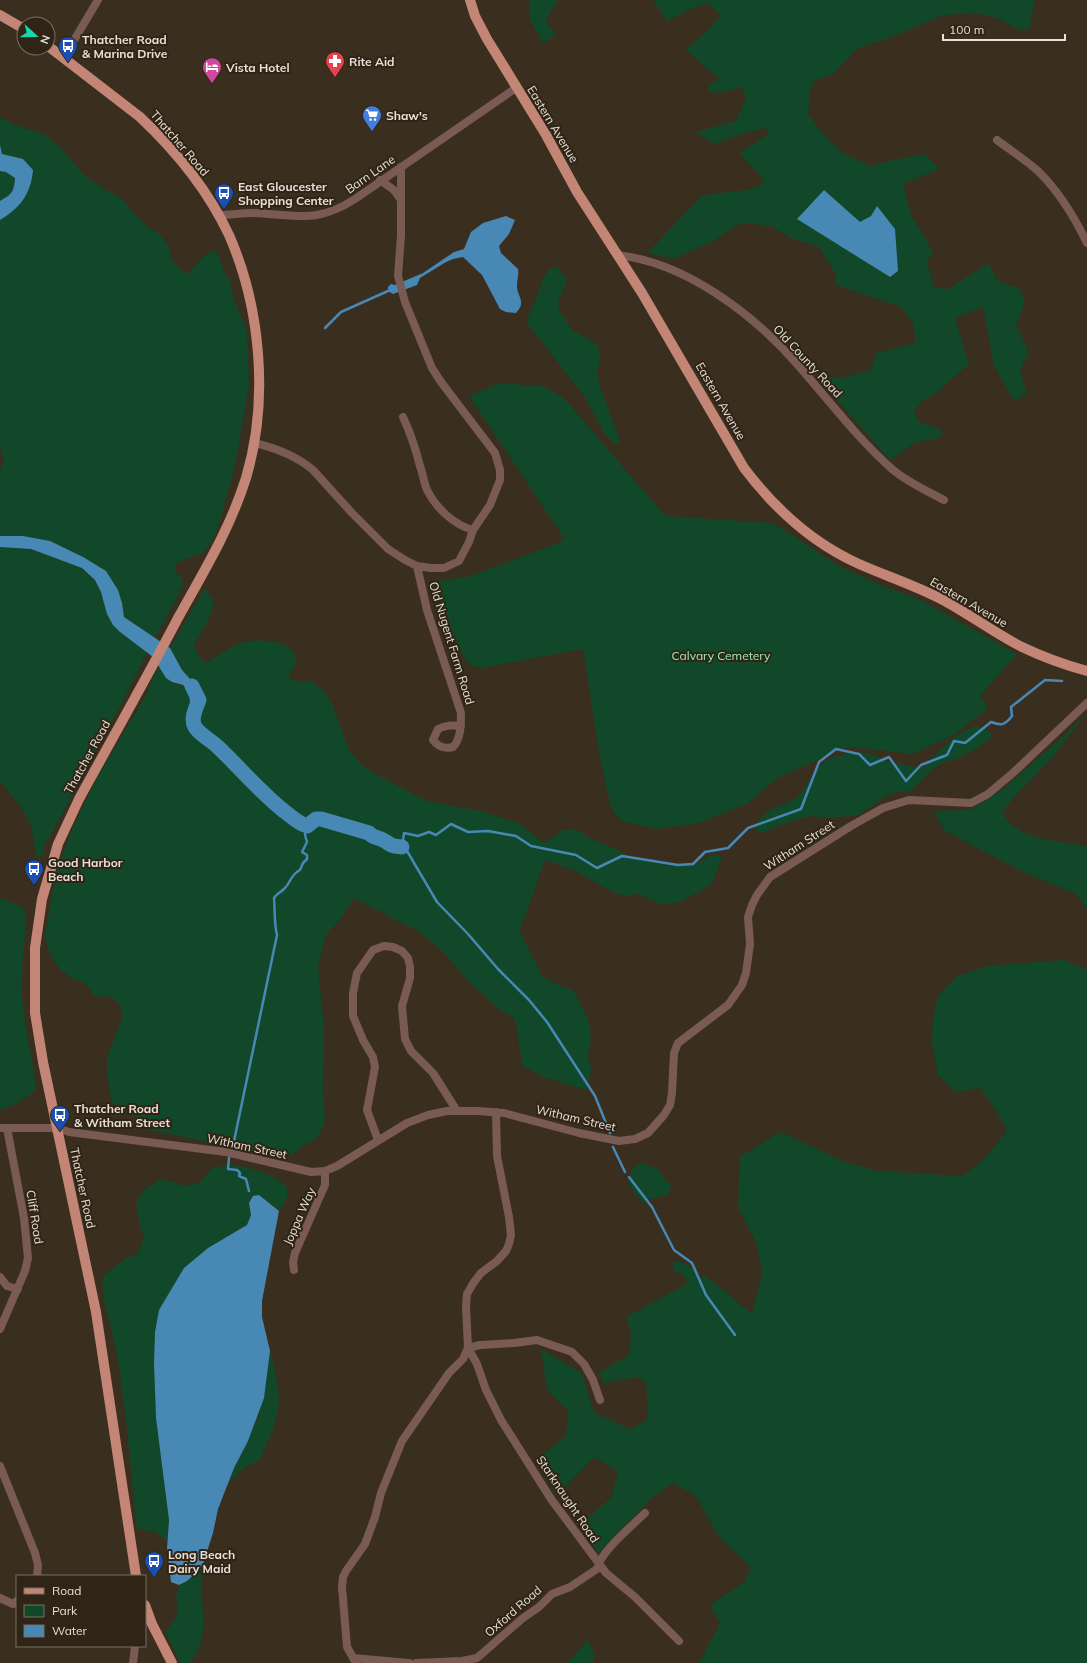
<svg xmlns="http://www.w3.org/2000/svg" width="1087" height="1663" font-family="Mulish,sans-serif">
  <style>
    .green { fill: #114829 }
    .water { fill: #4888b5 }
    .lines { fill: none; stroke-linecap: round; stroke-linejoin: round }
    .stream { stroke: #4888b5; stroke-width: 2.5 }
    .river { stroke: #4888b5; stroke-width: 15 }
    .minor { stroke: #7a5b54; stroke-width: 8 }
    .major { stroke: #c38575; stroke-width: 10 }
    .labels { text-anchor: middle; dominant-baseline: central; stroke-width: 4; stroke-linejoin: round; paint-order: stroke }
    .poi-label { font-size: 12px; font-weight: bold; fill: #e8e0d7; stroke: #2f2415; text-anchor: start }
    .street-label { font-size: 12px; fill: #e8e0d7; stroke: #2f2415 }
    .park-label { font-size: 12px; fill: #93f1b4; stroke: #2f2415 }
  </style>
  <rect width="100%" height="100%" fill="#3a2e1f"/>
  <path class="green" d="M530 0H557L546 21 555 35 543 44 529 18Z
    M653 0H1035L1029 29H1017L1000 19 977 13 944 15 894 36 858 48 833 74 814 81 810 93 808 114 820 130 841 152 871 166 893 160 925 154 939 169 903 184 911 215 933 252 927 262 934 287 948 289 989 263 997 281 1019 288 1025 301 1016 325 1029 352 1020 370 1027 394 1014 401 994 366 983 307 955 318 969 364 937 392 921 402 914 412 919 422 942 430 940 438 916 442 890 460 837 400 814 376 840 378 871 370 876 353 915 343 914 325 901 307 836 285 835 273 819 247 791 238 771 226 741 223 713 241 673 259 647 253 703 195 747 190 765 183 760 175 739 153 770 133 766 128 745 133 714 144 696 132 736 121 746 99 742 87H738L729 91 710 93 708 89 710 84 720 79C707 71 698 59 685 50L705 33 721 15 707 3 691 9 667 21Z
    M0 117 15 125 43 134 64 151 84 175 104 189 122 198 132 212 148 227 160 234 170 249 171 259 181 270 188 274 205 255 214 250 218 254 224 272 230 280 233 297 247 331 249 386 236 461 221 517 213 540 204 552 177 563 175 570 181 578 184 584 155 638 124 617 122 603 106 571 23 536H0V471L4 462 0 448V220L12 212 23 159 2 154 0 145Z
    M0 171 6 172 15 178C14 192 12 193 0 201Z
    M552 267H558L566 278 565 286 558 302 559 310 572 330 594 342 599 349 600 358 597 373 600 387 620 440 619 444 614 443 604 433 585 397 526 322C529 314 533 307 536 298 542 285 540 278 552 267Z
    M499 383 542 386 563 397 665 516 773 523 841 567 883 586 917 598 1017 654 980 696 988 709 953 735 913 754 854 747 837 749 821 758 776 779 747 804 699 823 658 829 624 822 615 814 611 807 600 758 583 649 481 668C478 667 472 666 470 664 458 655 437 599 431 582L471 576 561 542 564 538 469 396Z
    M0 547 31 549 82 568 95 580 101 592 107 614 120 632 147 652 126 695 53 831 44 844V853L39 858 36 854 31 826 23 810 0 781Z
    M205 588C207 591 211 595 212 599 217 612 200 633 194 645L198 656 206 663C218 657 228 647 241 643 254 638 293 640 296 657 298 665 291 669 289 676L295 681H311L324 691 332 704 349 750 361 764 372 772 417 796 431 802 481 811 520 824 544 843 563 830 576 829 587 837 620 851 629 857 660 864 677 866 696 864 713 854 722 856 712 884 682 901 670 904H661L638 894 625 896 613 892 573 870 545 860C536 883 529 908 519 930L543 977 563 987 573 990C587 1015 596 1028 587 1057L592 1068 586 1090 541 1076 522 1065 516 1024 513 1017 499 1009 471 984 444 953 420 932 354 898 341 918 326 935 318 967 324 1027 323 1092 325 1119 322 1130 316 1139 302 1146 296 1152 285 1158 155 1131 145 1127 137 1118 122 1110 111 1100 107 1074V1057L123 1016 120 1004 108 995 99 998 93 994 86 984 73 979 62 971 55 963 48 949 45 935 56 871 72 829 97 778 146 695 155 673 160 666C163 672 166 679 172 682 179 686 182 685 189 691L202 692 182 670 170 648Z
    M1087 713 1052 758 1014 797 1002 813C1006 818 1010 824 1015 827 1028 839 1069 844 1087 846V909L1076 894 1021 871 945 831 933 811 970 810 1002 790 1067 733Z
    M977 726 988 730 992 735C988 744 965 755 956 759 950 761 944 762 939 765 928 772 920 782 912 791L896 792 883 798 859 815 828 818 810 816 783 824 762 833 755 830C758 811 781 807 794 799 808 790 811 772 823 763 836 754 858 750 874 755 879 756 882 760 887 761 893 763 899 763 905 765 912 766 917 768 924 767 939 752 955 731 977 726Z
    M0 898 16 904 26 910C26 939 20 968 22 997 24 1028 33 1058 36 1089 28 1098 13 1107 0 1109Z
    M1063 960 1085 969 1087 966V1663H699L720 1623 710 1605 744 1582 751 1568 718 1536 696 1496 673 1483 650 1499 598 1553 580 1526 612 1496 618 1471 594 1457 557 1495 541 1471 536 1461 566 1436 569 1411 547 1390 541 1349 582 1373 594 1413 631 1429 648 1419 646 1383 638 1377 602 1383 600 1372 629 1355 631 1334 626 1317 687 1284 683 1274 674 1271 672 1266 674 1262C686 1260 694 1267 698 1278L704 1275 720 1288 728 1293 731 1297 752 1314 762 1274 757 1244 738 1207 740 1156 781 1132 843 1161 877 1171 962 1176 982 1161 1007 1131 994 1107 980 1088 956 1092 938 1075 932 1044 933 1019 938 996 957 976 987 966Z
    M643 1163 658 1169 666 1181 671 1183 669 1194 650 1199 643 1203 633 1191 628 1179 635 1166Z
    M229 1164C251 1168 270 1172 287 1187V1198L279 1211 268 1201 250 1203 251 1215 247 1225 232 1235 159 1310 155 1332 154 1363 156 1418 169 1520 167 1541 155 1532 137 1529C131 1480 129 1432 121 1384 120 1371 118 1358 115 1345 110 1322 101 1300 103 1276L126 1258 138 1254 144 1236 140 1227 136 1203 143 1191 159 1180 171 1181 183 1186 199 1183 211 1169Z
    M270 1351 276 1375 279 1403 274 1427 260 1460 244 1468 227 1484 257 1420 264 1398Z
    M202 1567C202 1577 202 1587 202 1598 204 1622 206 1643 190 1663H180L169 1639 165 1633 175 1619 178 1608 176 1598 179 1585 187 1581Z
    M588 1639 595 1657 592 1663H568Z"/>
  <path class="water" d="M0 145 2 154 23 159 33 170C31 194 20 208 0 220V201C12 194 14 192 15 178L6 172 0 171Z
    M824 190 860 222 871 216 877 206 895 229 898 271 890 277 797 219Z
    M506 216 515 220 509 234 499 246 501 253 518 269C519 275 517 280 517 286 517 297 527 301 516 313L506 312 500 309 482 275 463 257 453 259 446 262 420 278 417 285 393 294 388 291V287L391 284 395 285 423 273 454 252 464 249 471 232 483 223Z
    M0 536H23L50 541 83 557 106 571 118 590 122 603 124 617 170 648 182 670 202 692V701L199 706 190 703 189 691 183 685 172 682 166 678 153 657 120 632 113 625 107 614 101 592 95 580 82 568 31 549 0 547Z
    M259 1195 279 1211 262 1301V1317L270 1351 264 1398 248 1441 234 1468 218 1509 213 1533 202 1567 187 1581 179 1585 171 1582 167 1549 169 1520 156 1418 154 1363 155 1332 159 1310 184 1268 208 1248 247 1225 251 1215 249 1203 253 1196Z"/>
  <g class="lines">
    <path class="stream" d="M325 328 341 312 388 291
      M610 1133 595 1096 547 1022 529 1000 498 969 468 934 437 902 407 851 402 847 404 833 418 836 429 832 436 835 451 824 468 832 488 831 516 836 531 846 576 855 597 868 622 856 678 865 693 864 705 852 728 848 748 828 801 809 819 762 836 749 859 754 870 765 889 757 906 781 921 765 947 755 954 741 965 743 991 722C1002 726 1005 725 1012 716L1011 707 1045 680 1062 681
      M233 1146 277 935C274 924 275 909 274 898 277 893 280 893 284 889 291 883 290 875 300 870L303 863 307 859V855L302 852 307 842 305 835 307 826
      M613 1147 625 1172
      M229 1158 228 1169 237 1170 240 1173 239 1176 246 1179 249 1191
      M629 1177 652 1207 674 1250 692 1263 706 1295 735 1335"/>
    <path class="river" d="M192 686 199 700C196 708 190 719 195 727 200 735 211 740 218 747 240 768 260 792 284 811 291 816 298 823 307 826L316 819H321L369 833C373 838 378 837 383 840 392 845 390 846 402 847"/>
    <path class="minor" d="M64 57 98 0
      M997 140C1010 150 1026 160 1039 172 1060 193 1074 216 1087 243
      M380 180 394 190 401 200V167
      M218 215C230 215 242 213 255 213 298 215 316 224 355 199L516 88
      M617 255C685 262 753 314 797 364 828 399 857 438 892 469 907 482 927 491 944 500
      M403 417C410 432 416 450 420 466 423 474 424 483 427 490 436 508 454 525 473 530
      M254 443C276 448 296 456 313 470L352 513 388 549 405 560 417 566 431 568H444L459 561 469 542 473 530 490 505 500 480V470L495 453 441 382 432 368 405 302 398 276 401 236V200
      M417 566 427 610 461 713C461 724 461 739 453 747 445 749 438 747 433 740L438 729C446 725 452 725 461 726
      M0 1128H57L69 1132 226 1152 311 1172 325 1171 337 1166 407 1123 428 1115 447 1111H478L504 1113 579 1133 619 1141 635 1139 648 1133 664 1115 670 1105 672 1093 674 1053 678 1043 728 1005 742 985 746 973 750 944 748 917 752 905 757 895 770 877 851 826 883 808 909 800 971 803 988 794 1014 772 1087 703
      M378 1140 367 1110 375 1067 373 1057 363 1040 353 1016V993L357 973 373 950 384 946 393 947 402 951 408 958 410 967V978L402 1006 405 1039 411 1051 433 1073 457 1111
      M294 1270 293 1262 295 1253 325 1185V1171
      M0 1277 7 1286 18 1289
      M0 1329 25 1271 28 1258 24 1218 7 1128
      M600 1400 593 1380 584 1364 572 1352 537 1340 514 1343 480 1345 468 1348 477 1364 486 1390 501 1420 551 1499 606 1573 635 1597 679 1641
      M0 1466 35 1553 38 1565 37 1576
      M0 1598 13 1604 17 1601
      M353 1658 409 1663
      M133 1663 135 1646
      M356 1663 347 1647 342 1587 343 1577 346 1571 365 1544 375 1517 381 1493 402 1441 449 1373 463 1359 468 1348 466 1306 467 1294 474 1282 481 1273 497 1261 506 1251 509 1244 511 1235 509 1217 497 1156 496 1112
      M416 1663 462 1661 477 1658 523 1618 539 1607 552 1594 570 1587 597 1569C599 1553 633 1525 645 1513"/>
    <path class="major" d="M470 0 475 16 487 39 546 135 577 192 642 293 744 468C775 509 812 543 859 564 886 576 914 585 941 599 968 613 994 633 1022 647 1043 657 1065 665 1087 671
      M0 15 24 29
      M48 46 140 117C175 150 208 190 229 235 261 308 269 401 246 478 230 529 204 571 178 618 146 679 112 739 79 799L58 844 42 899 35 948V1013L43 1062 96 1312 136 1576
      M145 1605 152 1624 172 1663"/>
  </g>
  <defs>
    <g id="bus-pin" transform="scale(1)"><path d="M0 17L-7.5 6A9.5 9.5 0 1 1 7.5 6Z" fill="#1a4fb4" stroke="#2f2415"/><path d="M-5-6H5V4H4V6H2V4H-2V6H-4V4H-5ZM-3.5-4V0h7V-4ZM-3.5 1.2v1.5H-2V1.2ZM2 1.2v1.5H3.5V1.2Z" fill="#fff"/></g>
    <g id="pharmacy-pin" transform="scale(1)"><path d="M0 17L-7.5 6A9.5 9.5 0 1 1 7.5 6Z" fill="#e0444e" stroke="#2f2415"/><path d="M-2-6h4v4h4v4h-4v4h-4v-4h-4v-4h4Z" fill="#fff"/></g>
    <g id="hotel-pin" transform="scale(1)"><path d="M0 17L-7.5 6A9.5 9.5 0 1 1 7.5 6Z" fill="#d1479c" stroke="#2f2415"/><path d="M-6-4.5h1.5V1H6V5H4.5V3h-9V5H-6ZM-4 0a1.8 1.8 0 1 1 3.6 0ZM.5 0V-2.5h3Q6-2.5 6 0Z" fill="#fff"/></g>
    <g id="supermarket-pin" transform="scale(1)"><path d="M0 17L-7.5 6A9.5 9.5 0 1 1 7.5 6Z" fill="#3f7fe0" stroke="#2f2415"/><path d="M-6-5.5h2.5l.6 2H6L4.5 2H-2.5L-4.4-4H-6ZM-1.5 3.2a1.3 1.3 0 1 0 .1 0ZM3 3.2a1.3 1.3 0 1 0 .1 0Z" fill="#fff"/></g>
  </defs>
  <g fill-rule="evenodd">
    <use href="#bus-pin" x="68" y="46"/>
    <use href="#pharmacy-pin" x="335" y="61"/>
    <use href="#hotel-pin" x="212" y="67"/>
    <use href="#supermarket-pin" x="372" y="115"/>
    <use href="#bus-pin" x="224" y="193"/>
    <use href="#bus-pin" x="34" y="869"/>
    <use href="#bus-pin" x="60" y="1115"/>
    <use href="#bus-pin" x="154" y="1561"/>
  </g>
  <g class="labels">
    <g class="poi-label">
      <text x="82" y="39">Thatcher Road<tspan x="82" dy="14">&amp; Marina Drive</tspan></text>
      <text x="349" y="61">Rite Aid</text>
      <text x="226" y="67">Vista Hotel</text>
      <text x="386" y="115">Shaw's</text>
      <text x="238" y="186">East Gloucester<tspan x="238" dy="14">Shopping Center</tspan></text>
      <text x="48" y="862">Good Harbor<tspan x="48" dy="14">Beach</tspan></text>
      <text x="74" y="1108">Thatcher Road<tspan x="74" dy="14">&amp; Witham Street</tspan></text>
      <text x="168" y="1554">Long Beach<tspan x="168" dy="14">Dairy Maid</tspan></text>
    </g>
    <g class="street-label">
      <text transform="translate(553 124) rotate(59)">Eastern Avenue</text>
      <text transform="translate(180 143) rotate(49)">Thatcher Road</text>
      <text transform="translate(370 174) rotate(-35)">Barn Lane</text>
      <text transform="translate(808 361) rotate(47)">Old County Road</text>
      <text transform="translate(721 401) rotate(60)">Eastern Avenue</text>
      <text transform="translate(969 602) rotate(30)">Eastern Avenue</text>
      <text transform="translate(452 643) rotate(73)">Old Nugent Farm Road</text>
      <text transform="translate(87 757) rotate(-61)">Thatcher Road</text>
      <text transform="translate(799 845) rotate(-33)">Witham Street</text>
      <text transform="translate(576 1118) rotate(13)">Witham Street</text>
      <text transform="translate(247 1146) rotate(12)">Witham Street</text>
      <text transform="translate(83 1188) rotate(78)">Thatcher Road</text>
      <text transform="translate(299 1216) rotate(-66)">Joppa Way</text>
      <text transform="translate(35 1217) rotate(81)">Cliff Road</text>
      <text transform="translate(568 1499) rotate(56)">Starknaught Road</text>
      <text transform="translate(513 1611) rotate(-41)">Oxford Road</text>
    </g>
    <g class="park-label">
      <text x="721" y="655">Calvary Cemetery</text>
    </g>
  </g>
  <rect x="16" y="1575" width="130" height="72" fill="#2f2415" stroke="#796f63"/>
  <rect x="24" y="1588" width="20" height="6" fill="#c38575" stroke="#796f63"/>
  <text x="52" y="1595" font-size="12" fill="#e8e0d7">Road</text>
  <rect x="24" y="1605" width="20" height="12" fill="#114829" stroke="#796f63"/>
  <text x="52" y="1615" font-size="12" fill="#e8e0d7">Park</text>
  <rect x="24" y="1625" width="20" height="12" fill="#4888b5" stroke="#796f63"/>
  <text x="52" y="1635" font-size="12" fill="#e8e0d7">Water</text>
  <g transform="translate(36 36) rotate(111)"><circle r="19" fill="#2f2415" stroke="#796f63"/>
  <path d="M0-3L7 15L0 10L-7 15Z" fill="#19d5b2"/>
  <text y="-6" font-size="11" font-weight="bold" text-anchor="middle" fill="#e8e0d7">N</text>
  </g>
  <path d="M943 34v6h122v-6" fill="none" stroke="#e8e0d7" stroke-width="2"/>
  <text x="949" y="34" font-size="12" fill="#e8e0d7" stroke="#2f2415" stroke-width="3" paint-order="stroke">100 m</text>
</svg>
